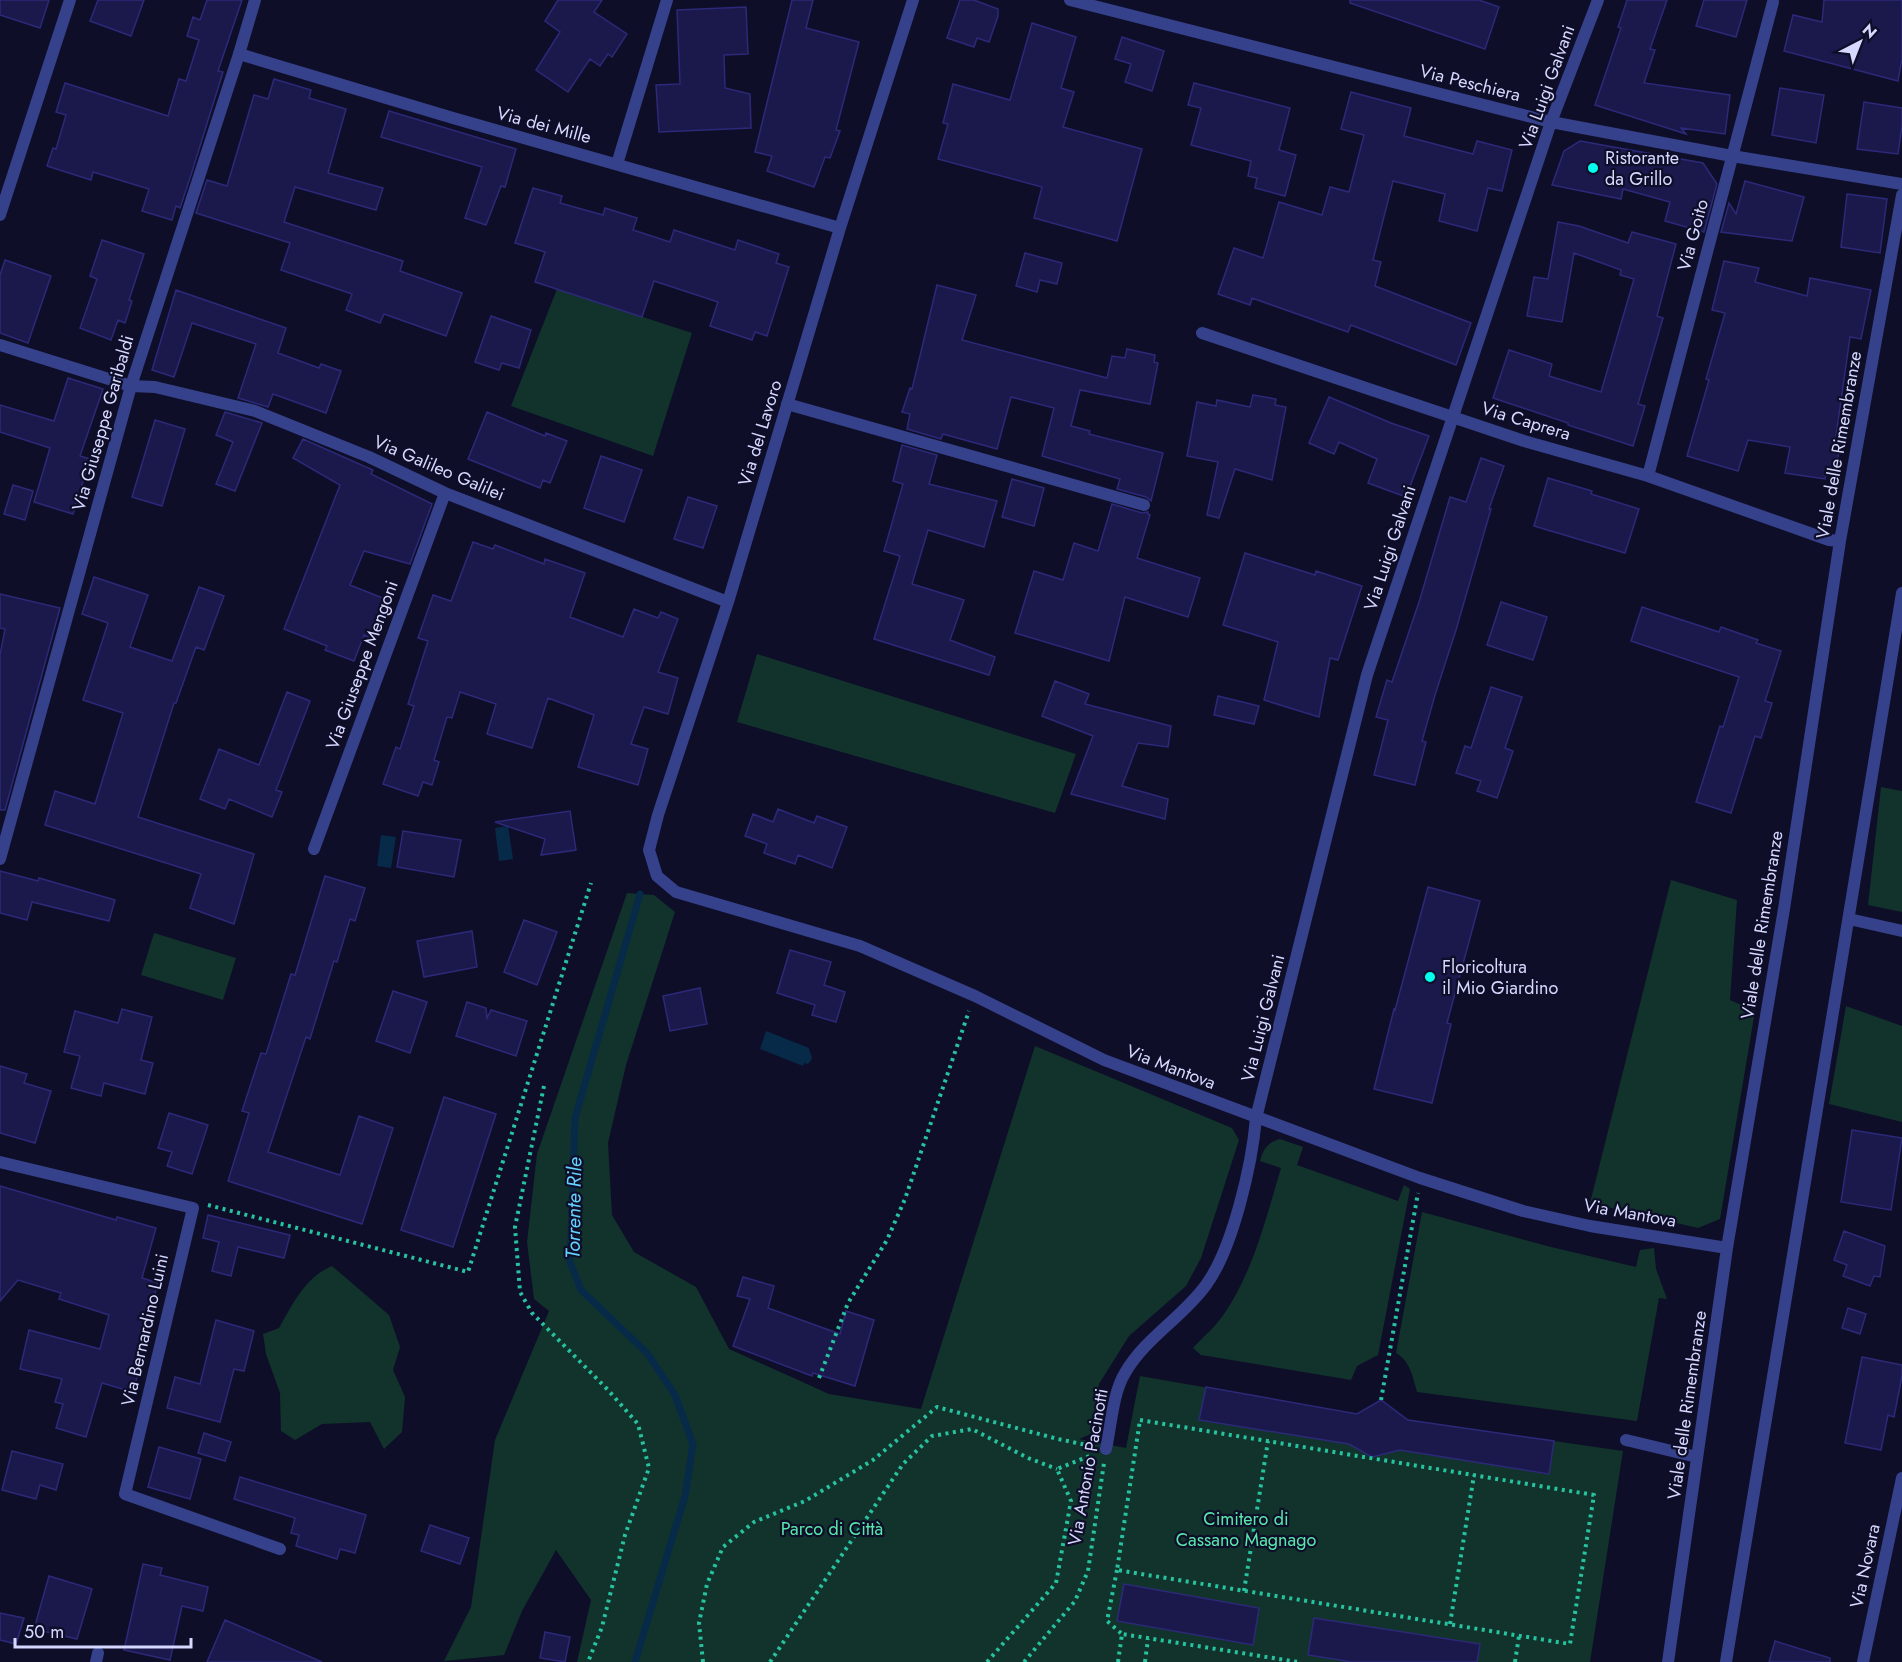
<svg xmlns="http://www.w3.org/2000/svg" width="1902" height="1662" font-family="Jost,sans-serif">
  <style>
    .green { fill: #11332c }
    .water { fill: #072a49 }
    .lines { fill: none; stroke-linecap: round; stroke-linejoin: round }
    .stream { stroke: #072a49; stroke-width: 7 }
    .building { fill: #1b194b; stroke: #2c2979; stroke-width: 1.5 }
    .path { stroke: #27c29f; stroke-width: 4; stroke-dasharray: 3 4.5; stroke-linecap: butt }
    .service { stroke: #36418b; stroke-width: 12 }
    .minor { stroke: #36418b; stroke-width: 12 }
    .tertiary { stroke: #36418b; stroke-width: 12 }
    .poi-dot { fill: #02ffee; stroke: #0e0e29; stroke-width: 2 }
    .labels { text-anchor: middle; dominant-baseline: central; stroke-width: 4.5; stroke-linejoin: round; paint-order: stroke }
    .street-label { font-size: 18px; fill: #d6d8ff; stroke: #0e0e29 }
    .poi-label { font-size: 18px; fill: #d6d8ff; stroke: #0e0e29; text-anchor: start }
    .park-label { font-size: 18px; fill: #59e8ac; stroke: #0e0e29 }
    .water-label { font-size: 20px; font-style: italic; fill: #64d1ff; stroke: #0e0e29 }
  </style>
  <rect width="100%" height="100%" fill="#0e0e29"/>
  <path class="green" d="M557 289 692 333 653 456 511 406Z
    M757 654 1076 754 1055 813 737 722Z
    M1881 787 1902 791V912L1868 905Z
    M1671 880 1737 900 1730 1000 1755 1011 1720 1219 1698 1228 1590 1203Z
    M627 893 654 895 675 912 626 1065 608 1143 612 1215 634 1252 696 1287 729 1349 829 1394 921 1409 1035 1046 1232 1128 1239 1140 1201 1258 1186 1286 1129 1336 1099 1384 1091 1434 1079 1439 1126 1448 1140 1376 1357 1414 1381 1400 1408 1420 1623 1451 1590 1662H577L591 1600 556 1550 522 1611 504 1655 444 1661 471 1607 495 1440 549 1311 534 1299 527 1242 537 1154Z
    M154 933 236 958 223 1000 141 975Z
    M1846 1006 1902 1026V1122L1829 1104Z
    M1280 1139 1303 1147 1297 1165 1398 1201 1404 1185 1410 1189 1378 1355 1357 1366 1351 1380 1201 1355 1193 1348C1203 1337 1216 1326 1224 1314 1254 1270 1266 1218 1281 1168L1260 1161C1263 1149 1268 1142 1280 1139Z
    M1422 1212 1551 1247 1636 1267 1640 1250 1654 1248 1656 1269 1667 1299 1659 1298 1637 1421 1417 1392C1413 1377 1410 1361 1396 1353Z
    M332 1266 389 1315 400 1347 393 1370 405 1397 402 1432 384 1449 370 1422 322 1424 295 1440 281 1431 280 1393 266 1354 263 1334 279 1328C293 1304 305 1277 332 1266Z"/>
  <path class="water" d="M508 826 513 859 499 861 495 828Z
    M381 835 396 837 391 868 377 866Z
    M766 1031 809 1048C809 1054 816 1057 808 1064L804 1063 803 1066 760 1049Z"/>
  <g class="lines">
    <path class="stream" d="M635 1662 685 1496 693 1444 675 1395 647 1353 581 1290 570 1262 575 1118 640 894"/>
  </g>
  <path class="building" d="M0 0H49L40 28 0 15Z
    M98 0H144L131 36 90 21Z
    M207 0H242L218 71 223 72 191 175 180 208 176 206 172 220 142 211 149 189 93 172 91 180 47 166 53 148 56 149 66 115 56 112 65 83 168 116 179 79 186 81 199 40 187 36 193 17 200 20Z
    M558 0H602L594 12 627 34 612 57 608 54 600 66 590 59 568 92 536 70 560 32 545 21Z
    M792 0H813L806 28 859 42 836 130 840 131 830 158 825 157 814 187 767 171 772 156 755 152Z
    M960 0H974L998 9V16L989 42 977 38 974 47 947 38Z
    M1350 0H1479L1499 7 1485 49 1350 3Z
    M1627 0H1667L1650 49 1655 50 1644 83 1730 95 1725 134 1681 128 1686 134 1595 105 1621 28 1618 27Z
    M1704 0H1747L1736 37 1696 26Z
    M1824 0H1902V59L1898 81 1784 51 1793 15 1822 22Z
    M746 7 748 54 724 55 725 88 750 94 751 128 659 132 656 85 680 84 677 10Z
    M1032 23 1076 37 1061 88 1074 92 1063 127 1142 149 1117 241 1034 218 1042 187 938 159 948 124 943 123 953 84 1010 100Z
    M1122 37 1164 51 1152 91 1125 82 1131 64 1115 59Z
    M274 79 311 90 309 98 346 109 328 173 383 188 376 210 295 187 284 222 403 261 400 271 462 293 446 336 384 314 380 323 346 310 352 294 281 270 290 243 196 213 207 180 227 186 254 95 268 99Z
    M1194 83 1290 108 1279 150 1296 155 1285 196 1255 188 1257 178 1248 176 1251 161 1191 145 1201 108 1188 105Z
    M1780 88 1824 95 1816 143 1772 135Z
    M1351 92 1411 108 1404 136 1473 154 1477 141 1512 150 1502 191 1488 188 1477 231 1439 221 1445 194 1393 181 1373 260 1381 262 1375 286 1471 323 1456 365 1351 325 1348 332 1252 298 1250 305 1218 294 1234 248 1263 258 1279 202 1322 215 1330 187 1349 192 1364 135 1341 129Z
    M1864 102 1902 108V126L1898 154 1857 149Z
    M389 111 516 149 505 187 501 186 486 225 465 218 482 167 381 137Z
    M1580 141 1703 163 1717 184 1704 232 1665 221 1670 202 1623 189 1621 199 1552 185 1564 151Z
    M1745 181 1804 197 1792 241 1721 232 1729 203 1736 214Z
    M533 188 562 196 560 203 603 215 605 208 637 218 633 230 670 242 674 230 735 250 738 240 779 254 776 263 789 267 767 336 755 332 752 340 710 326 718 302 654 281 642 317 535 282 545 252 515 243Z
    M1847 194 1887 199 1880 253 1841 247Z
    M1558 222 1579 226 1628 243 1632 232 1676 244 1657 316 1663 318 1638 404 1645 406 1633 446 1568 425V423L1493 398 1509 350 1552 364 1549 376 1601 392 1634 279 1620 275 1621 270 1574 253 1562 322 1527 316 1534 277 1548 279Z
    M102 240 144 254 129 300 132 301 125 323 118 320 111 340 80 328 97 279 90 276Z
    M1025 253 1062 263 1057 284 1040 280 1037 292 1016 286Z
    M5 260 51 276 28 343 0 333V275Z
    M1724 261 1759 268 1755 282 1807 296 1810 278 1871 290 1861 339 1850 337 1836 436 1841 437 1836 469 1827 468 1825 479 1785 473 1790 447 1748 440 1738 471 1687 456 1709 380 1706 379 1725 313 1712 310Z
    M937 285 976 295 962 340 1107 378 1112 356 1125 358 1127 349 1155 355 1154 362 1158 363 1150 404 1080 390 1071 426 1090 431 1089 434 1163 453 1151 501 1146 497 1117 489 1120 479 1042 456 1054 408 1011 397 997 449 943 434 941 439 907 429 910 414 902 412 910 388 912 389Z
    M176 290 286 328 278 353 319 368 321 364 341 371 326 413 273 394 268 407 238 398 256 344 192 323 174 377 152 370Z
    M491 316 531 330 519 368 502 363 499 370 475 362Z
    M68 378 103 389 80 456 90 459 73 514 34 502 50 448 0 432V405L54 421Z
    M1253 395 1276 399 1275 405 1286 407 1272 480 1235 469 1219 518 1207 515 1218 462 1187 456 1197 402 1216 406 1217 400 1250 407Z
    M1329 397 1391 423 1429 436 1406 497 1368 483 1377 459 1339 442 1334 454 1309 443Z
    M225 412 262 423 235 491 216 484 233 442 216 435Z
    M487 412 545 436 546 433 567 441 550 483 543 480 540 488 468 459Z
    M155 420 185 429 162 506 132 497Z
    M303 439 373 470 371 474 432 504 410 564 364 551 350 585 390 601 379 629 374 628 370 638 364 635 354 661 325 650 327 646 284 629 340 485 293 458Z
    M902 445 937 455 929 484 997 501 984 547 928 530 912 584 964 600 950 640 995 657 989 675 874 639 900 556 884 551 903 484 893 481Z
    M601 456 642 470 624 522 584 508Z
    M1481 458 1504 466 1489 509H1491L1456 630 1435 695 1422 741 1426 742 1415 785 1374 775 1388 720 1376 717 1387 680 1392 682 1420 599 1450 497 1466 502Z
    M1548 478 1592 491 1591 494 1639 509 1625 553 1534 526Z
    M1012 479 1044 488 1034 526 1002 517Z
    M13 485 33 491 25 520 4 514Z
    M688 497 717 506 703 548 674 539Z
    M1112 504 1142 513 1148 512V514L1150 515 1137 558 1200 578 1188 617 1125 597 1109 661 1015 633 1034 571 1063 580 1074 543 1098 551Z
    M473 542 493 549 495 545 544 564 545 559 585 573 570 617 623 637 634 609 658 618 661 612 678 619 658 672 678 678 668 714 644 707 631 744 648 749 638 785 578 767 594 715 548 698 532 748 487 734 496 704 460 692 452 718 447 717 434 760 439 762 432 785 423 782 418 796 383 784 396 747 400 749 414 706 408 704 428 641 418 638 433 595 451 601Z
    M1245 553 1315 575 1316 571 1362 586 1338 660 1330 658 1319 717 1264 700 1278 642 1223 625Z
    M94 577 148 595 130 647 172 661 199 587 224 596 204 650 196 647 176 703H174L138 817 254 854 234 924 190 908 201 874 45 825 55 791 95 804 123 713 83 700 108 623 82 614Z
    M0 594 60 608 5 810H0V655L5 629 0 628Z
    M1501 602 1547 617 1533 660 1487 645Z
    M1642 607 1719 632 1721 627 1758 640 1756 643 1781 651 1765 701 1772 703 1761 738 1755 736 1731 813 1696 802 1720 726 1723 727 1739 677 1631 641Z
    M1055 681 1089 694 1085 704 1171 726 1168 747 1138 743 1122 786 1168 799 1165 819 1071 794 1093 736 1042 716Z
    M1491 687 1522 697 1505 748 1513 751 1497 798 1477 791 1481 781 1456 773 1465 746 1471 748Z
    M287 692 310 701 276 790 282 792 272 817 229 799 225 809 200 799 219 749 259 765Z
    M1218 696 1259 706 1254 724 1214 715Z
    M778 809 814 823 817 816 847 827 832 868 798 855 795 864 764 853 767 844 745 836 753 814 773 822Z
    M570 811 576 850 541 855 545 839 495 822Z
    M403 831 461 840 454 877 397 867Z
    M0 871 38 881 39 878 115 900 109 921 32 902 27 920 0 913Z
    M325 876 365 888 355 921 350 919 337 962 334 961 310 1039 306 1037 268 1152 340 1175 359 1116 393 1128 362 1224 228 1181 249 1113 242 1111 261 1053 266 1054 291 974 295 975Z
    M1428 887 1480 901 1447 1023 1451 1024 1432 1103 1374 1089 1394 1009 1395 1010Z
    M524 920 557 932 537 985 504 972Z
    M472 931 477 967 424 977 417 941Z
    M790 950 831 962 824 985 845 992 836 1022 812 1015 815 1005 777 993Z
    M700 988 707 1024 670 1031 663 996Z
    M393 991 427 1002 410 1053 376 1041Z
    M467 1002 486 1008 487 1018 491 1010 527 1021 516 1056 456 1036Z
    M122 1009 152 1017 141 1060 153 1063 145 1094 104 1083 101 1096 71 1088 80 1056 64 1052 75 1011 118 1023Z
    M0 1066 27 1074 24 1083 51 1091 35 1143 0 1133Z
    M444 1097 496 1114 453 1247 401 1230Z
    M169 1113 208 1125 192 1174 167 1166 172 1152 158 1148Z
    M1852 1130 1902 1138 1891 1210 1841 1202Z
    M0 1186 116 1220 117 1217 156 1228 142 1278 158 1283 138 1353 143 1355 133 1392 102 1383 86 1437 56 1428 63 1404 55 1402 62 1379 20 1369 29 1330 100 1349 109 1315 59 1299 61 1293 18 1280 0 1301Z
    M208 1215 290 1235 284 1258 238 1247 231 1276 212 1271 219 1242 203 1238Z
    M1844 1231 1885 1246 1880 1277 1874 1276 1870 1286 1843 1276 1847 1265 1834 1260Z
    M743 1277 774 1286 768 1308 840 1334 846 1311 874 1320 855 1386 813 1373 812 1376 733 1346 750 1299 737 1296Z
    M1848 1308 1866 1314 1860 1334 1842 1328Z
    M216 1320 254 1331 244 1371 234 1369 220 1422 167 1408 175 1377 200 1384Z
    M1862 1357 1902 1365V1376L1894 1417 1888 1415 1881 1450 1845 1443Z
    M1206 1387 1357 1414 1381 1400 1408 1420 1554 1441 1549 1474 1400 1450 1372 1457 1349 1444 1199 1420Z
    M204 1433 231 1442 225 1461 198 1453Z
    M159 1447 201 1459 190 1499 148 1487Z
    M12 1451 63 1464 56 1490 40 1485 36 1499 2 1490Z
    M240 1477 366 1515 355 1553 340 1549 337 1559 296 1546 299 1535 291 1533 295 1518 234 1499Z
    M430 1525 469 1538 460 1564 421 1551Z
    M143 1564 162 1568 160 1575 208 1587 203 1611 182 1606 170 1660 124 1650Z
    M49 1576 92 1589 77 1639 34 1629Z
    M1124 1584 1259 1608 1253 1645 1117 1621Z
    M0 1613 24 1618 16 1644 0 1640Z
    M1314 1618 1480 1644 1477 1662H1352L1308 1655Z
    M225 1620 322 1662H207Z
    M545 1632 570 1637 565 1662 540 1658Z
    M1775 1641 1830 1658V1662H1769Z"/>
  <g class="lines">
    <path class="path" d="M544 1086 515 1227 520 1292 532 1313 608 1390 638 1424 649 1468 625 1535 602 1627 588 1662
      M208 1205 468 1272 591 883
      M819 1378 848 1303 887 1240 905 1199 969 1011
      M1381 1400 1418 1193
      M1140 1420 1594 1495 1570 1644 1117 1570Z
      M1117 1570 1107 1621 1122 1634
      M1244 1591 1268 1441
      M1450 1624 1474 1475
      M703 1662 699 1623 707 1584 723 1547 754 1522 805 1501 873 1460 937 1407 1058 1439 1091 1446
      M770 1662 903 1464 932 1436 972 1429 1028 1458 1057 1469
      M987 1662 1056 1583 1071 1501 1057 1469 1092 1455
      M1024 1662 1075 1601 1088 1571 1104 1463
      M1118 1662 1122 1634 1298 1662
      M1145 1662 1148 1639
      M1515 1662 1519 1636"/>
    <path class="service" d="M617 164 667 0
      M787 404 1144 505
      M1626 1440 1697 1457"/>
    <path class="minor" d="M913 0 840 228 728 602 658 815 649 850 657 876 676 892 860 946 975 996 1104 1060 1420 1178 1523 1211 1590 1226 1727 1248
      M1070 0 1551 122 1732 156 1902 184
      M239 54 453 118 840 228
      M0 215 70 0
      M1202 333 1524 441 1648 476 1829 540 1840 541
      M0 345 131 386 155 387 255 411 369 457 445 493 728 602
      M1648 476 1773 2
      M314 849 445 493
      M1849 919 1902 931
      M0 1162 193 1208 125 1494 280 1549
      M1106 1449C1111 1426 1113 1392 1125 1373 1145 1338 1183 1317 1206 1285 1233 1248 1252 1164 1256 1118L1367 675 1551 122 1598 0
      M96 1662 98 1653
      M1668 1662 1727 1248 1784 909 1840 541 1902 195
      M1726 1662 1902 593
      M1863 1662 1902 1478"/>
    <path class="tertiary" d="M0 859 131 386 239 54 255 0"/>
  </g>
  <g class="poi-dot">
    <circle cx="1593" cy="168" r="6"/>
    <circle cx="1430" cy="977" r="6"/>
  </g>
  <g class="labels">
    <g class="street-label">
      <text transform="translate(1470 83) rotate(14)">Via Peschiera</text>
      <text transform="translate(1547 87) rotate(-70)">Via Luigi Galvani</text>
      <text transform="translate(544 125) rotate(15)">Via dei Mille</text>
      <text transform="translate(1693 235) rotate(-75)">Via Goito</text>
      <text transform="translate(1526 421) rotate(17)">Via Caprera</text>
      <text transform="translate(103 423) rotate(-74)">Via Giuseppe Garibaldi</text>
      <text transform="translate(760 433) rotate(-73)">Via del Lavoro</text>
      <text transform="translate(1839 445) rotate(-80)">Viale delle Rimembranze</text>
      <text transform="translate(439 468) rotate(23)">Via Galileo Galilei</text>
      <text transform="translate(1390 548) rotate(-72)">Via Luigi Galvani</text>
      <text transform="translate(362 665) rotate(-70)">Via Giuseppe Mengoni</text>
      <text transform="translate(1762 925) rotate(-81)">Viale delle Rimembranze</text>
      <text transform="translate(1263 1018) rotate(-76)">Via Luigi Galvani</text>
      <text transform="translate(1171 1067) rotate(21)">Via Mantova</text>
      <text transform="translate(1630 1213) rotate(10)">Via Mantova</text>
      <text transform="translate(145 1330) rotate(-77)">Via Bernardino Luini</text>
      <text transform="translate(1687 1405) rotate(-82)">Viale delle Rimembranze</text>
      <text transform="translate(1088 1467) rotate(-80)">Via Antonio Pacinotti</text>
      <text transform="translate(1865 1566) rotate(-78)">Via Novara</text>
    </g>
    <g class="poi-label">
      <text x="1605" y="158">Ristorante<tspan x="1605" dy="21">da Grillo</tspan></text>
      <text x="1442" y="967">Floricoltura<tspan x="1442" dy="21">il Mio Giardino</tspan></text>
    </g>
    <g class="park-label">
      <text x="1246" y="1519">Cimitero di<tspan x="1246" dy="21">Cassano Magnago</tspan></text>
      <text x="832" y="1529">Parco di Città</text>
    </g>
    <g class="water-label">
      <text transform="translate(574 1208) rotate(-89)">Torrente Rile</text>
    </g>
  </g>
  <g transform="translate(1860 42) rotate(42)" stroke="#0e0e29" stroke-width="4.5" paint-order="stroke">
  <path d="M0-4.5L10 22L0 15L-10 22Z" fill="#d6d8ff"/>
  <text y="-9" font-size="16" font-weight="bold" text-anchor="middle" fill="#d6d8ff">N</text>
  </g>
  <path d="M15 1638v9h176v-9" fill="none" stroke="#d6d8ff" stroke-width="3"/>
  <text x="24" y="1638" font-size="18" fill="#d6d8ff" stroke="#0e0e29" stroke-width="4.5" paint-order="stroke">50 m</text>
</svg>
